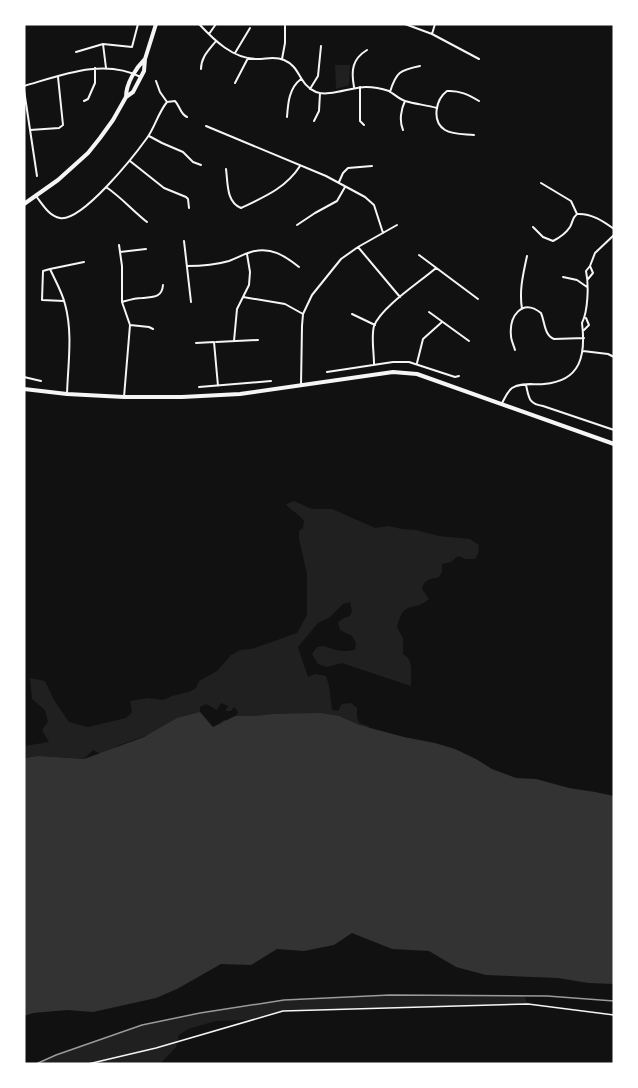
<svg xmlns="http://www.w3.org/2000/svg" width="638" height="1088" font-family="'Fira Sans',sans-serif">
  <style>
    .green { fill: #202020 }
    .water { fill: #333 }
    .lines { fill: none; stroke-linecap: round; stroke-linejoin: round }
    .path { stroke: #f5f5f5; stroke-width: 1.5 }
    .minor { stroke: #f5f5f5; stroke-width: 2 }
    .primary { stroke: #f5f5f5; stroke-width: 4 }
    .trunk { stroke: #f5f5f5; stroke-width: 4 }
    .rail { stroke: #9a9a9a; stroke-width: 1.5 }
  </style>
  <rect width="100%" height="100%" fill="#111"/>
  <path class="green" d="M335 65H350L349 85 336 89Z
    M294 501 312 509H332L375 528 389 526 402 529 416 530 439 536 470 539 479 545 478 554 475 559H466L458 556 451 562 442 564V572L439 577C431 579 424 579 422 589L429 599C414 613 404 598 397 627L403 638V654C415 660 410 675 411 686L342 663 327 667 318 664 312 654 317 647C325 645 326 647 333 649 340 652 347 651 355 650L356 643 352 636 340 630 338 622 344 618 350 616 352 611 350 602 343 604 329 618 318 623 298 647 308 677 315 674 326 676 329 686 332 710 338 711 342 704 351 703 357 708V717L359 723 368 726 374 733 232 727 220 723 224 720H234L238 712 234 707 231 711H225L228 706 221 703 217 710 206 704 200 707V713L162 730 117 746 107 757 93 750 84 759 39 756 24 758V746L49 742 42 730 48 722 45 710 32 699 30 678 45 681 54 700 69 722 88 727 126 718 132 712 130 701 149 698 163 700 172 696 189 692 196 688 199 681 217 671 231 655 240 650 252 649 297 633 307 615V574L299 539V531L303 528 304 521C299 514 291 511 286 504Z
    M390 995 524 996 528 1004 283 1011 250 1020 216 1021 188 1029 179 1035 176 1047 160 1064H36L56 1055 142 1025 200 1013 284 1000Z"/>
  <path class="water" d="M200 712 213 727 235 716H255L274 714 320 713 339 716 359 725 404 737 435 743 455 749 476 759 492 769 516 778 536 779 569 788 595 792 614 796V984L588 983 558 978 486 975 456 967 429 951 392 949 352 933 334 945 304 951 277 949 251 965 221 964 177 989 156 998 93 1012 67 1010 33 1013 24 1016V758L39 756 84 759 144 737 177 718Z"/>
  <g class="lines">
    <path class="path" d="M88 1064 156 1048 283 1011 528 1004 614 1015"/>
    <path class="minor" d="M199 24C214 40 233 59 257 59 267 59 275 56 284 60 301 67 298 84 316 92 328 97 352 87 366 87 373 87 383 89 389 91 394 94 399 99 405 101 415 104 426 105 437 108
      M405 24 432 34 435 24
      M209 34 216 24
      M432 34 479 59
      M103 44 106 68
      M76 52 103 44 132 47 138 24
      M235 53 250 28
      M282 59 285 43V26
      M201 69C201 57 209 50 216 41
      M156 81 160 92 167 102
      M235 83 248 58
      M24 86C62 75 103 58 141 77
      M354 87C351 71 352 59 367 50
      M360 87V121L364 125
      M310 89 318 76 321 46
      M24 90 37 176
      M390 92C396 72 400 70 420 66
      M84 101 88 99 95 83V68
      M287 117C288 103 289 88 301 79
      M314 121 319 111 320 93
      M206 126 326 176 365 197 374 205 383 233
      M30 130 59 128 63 125 58 77
      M403 130C399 121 401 109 405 101
      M474 135C465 134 453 135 445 130 431 121 436 99 447 91 459 90 469 95 479 101
      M149 136 162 143 183 152 193 162 201 165
      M130 161 164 188 186 197 188 199 189 208
      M226 169C228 183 226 202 241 208 264 197 286 188 300 166
      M339 182 343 173 348 168 372 166
      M541 183 571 201 577 214C591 213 603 221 614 229
      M106 187C121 197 133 211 147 222
      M36 196C43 205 49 216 60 218 82 222 134 156 147 138 155 127 158 113 167 102L175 101C180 106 180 114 187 117
      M297 225 315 213 337 201 345 187
      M533 227 543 237 553 241C559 238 566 233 570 227 573 222 572 218 577 214
      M184 241 191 302
      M119 245 120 252
      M358 247 400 297
      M419 255 478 299
      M187 266C201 266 215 265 229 261 237 258 244 254 251 252 271 246 285 256 299 267
      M50 269 84 262
      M563 277 577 280 587 287
      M588 279 593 273 590 266
      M243 297 285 304 303 314
      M64 301 42 300 43 271 50 269C55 280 62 292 65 304 73 333 68 364 67 394
      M122 302C129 300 135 298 142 298 153 297 162 298 163 285
      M522 309C519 290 523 275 527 256
      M429 312 469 341
      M352 314 375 325
      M130 325 149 327 153 329
      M584 330 589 325 586 318
      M234 341 237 309 249 285 250 272 247 254
      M216 342 258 340
      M196 343 214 342 218 386
      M515 350C514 346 511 340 511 336 509 316 522 298 541 313 545 322 544 335 554 339L584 338
      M583 351 608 354 614 357
      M417 363 423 339 442 322
      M374 364C374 352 371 337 374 326 381 307 420 282 436 268
      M327 372 393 362H409L455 377 459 376
      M24 377 41 381
      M301 385 302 326 303 314 312 295 341 259 358 247 397 225
      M526 385C529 397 528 404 543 406L614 430
      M199 387 271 381
      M124 397 130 325 122 302V266L120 252 146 249
      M502 403C505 398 507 392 512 388 521 382 534 385 544 384 581 381 586 355 582 323 588 311 589 285 586 271L590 266 595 253 614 235"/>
    <path class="primary" d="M24 389 67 394 124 397H182L240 394 393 372 417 374 614 444"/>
    <path class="trunk" d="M126 97C126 83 136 68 145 59
      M24 204 58 180 88 153 100 138 113 120 126 97 133 92 144 71 145 59 156 24"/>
    <path class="rail" d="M36 1064 56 1055 142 1025 200 1013 284 1000 390 995 547 996 614 1001"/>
  </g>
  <rect width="638" height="1088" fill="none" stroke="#ffffff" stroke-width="51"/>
</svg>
